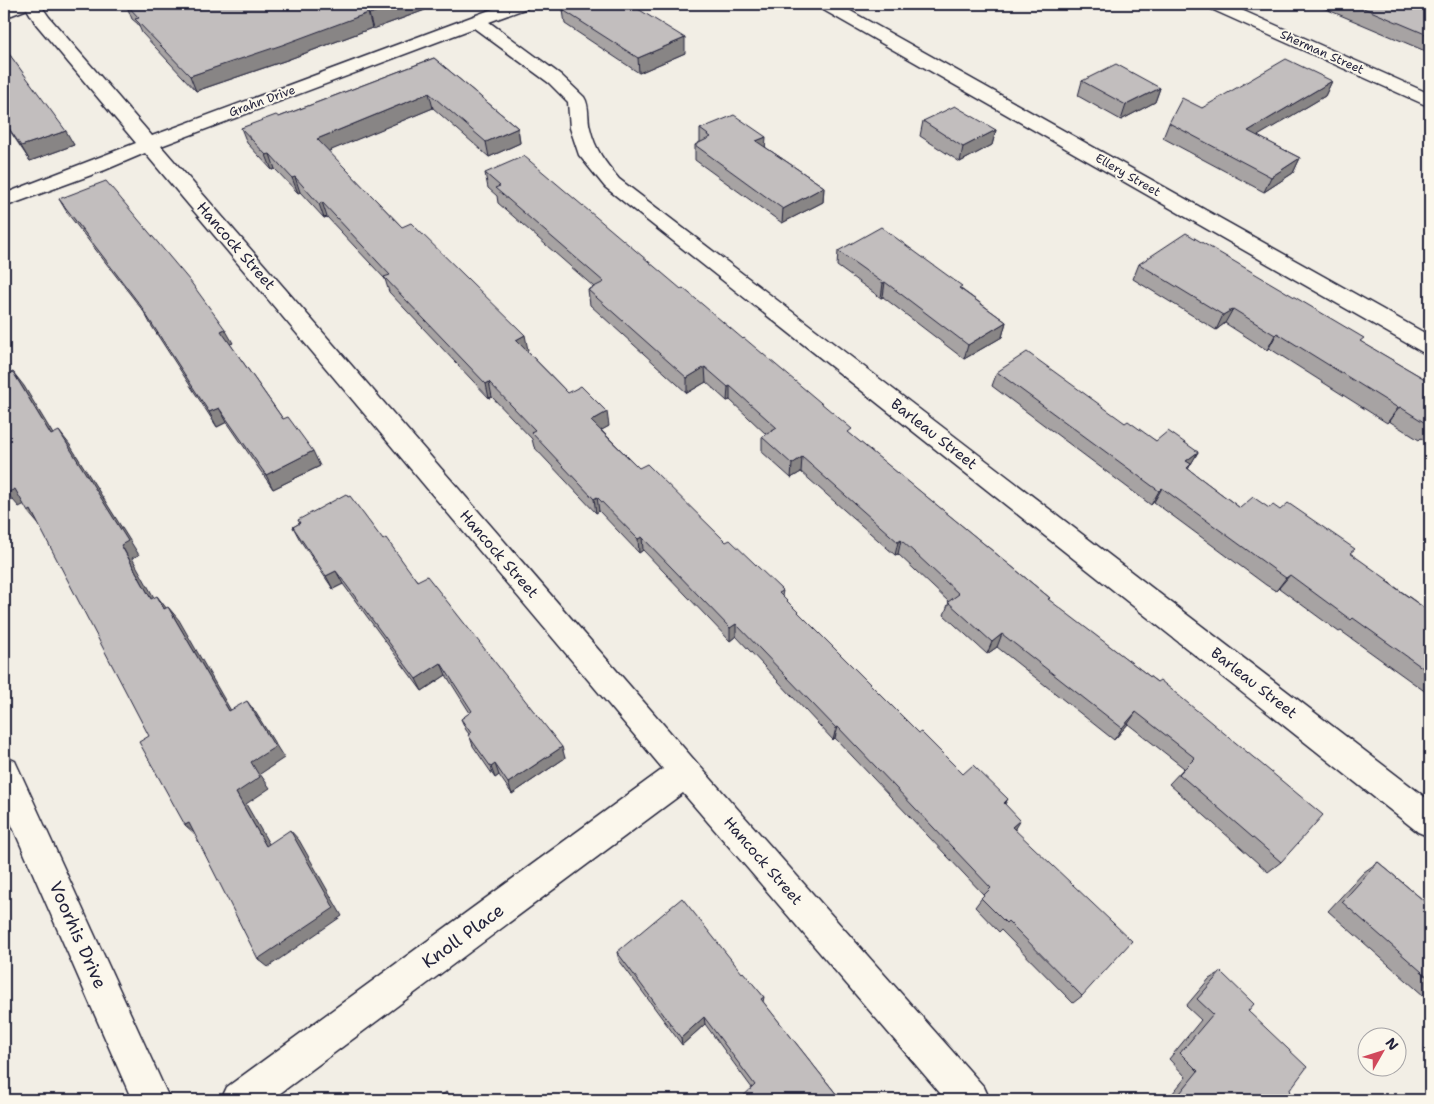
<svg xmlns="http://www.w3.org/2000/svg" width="1434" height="1104" font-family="'Shantell Sans',sans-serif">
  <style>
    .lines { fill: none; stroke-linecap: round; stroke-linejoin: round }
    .street-casing { stroke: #22223b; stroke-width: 3 }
    .secondary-casing { stroke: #22223b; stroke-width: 3 }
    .street { fill: #fbf7ec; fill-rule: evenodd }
    .secondary { fill: #fbf7ec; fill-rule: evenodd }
    .wall { fill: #a7a3a3; stroke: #22223b }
    .shaded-wall { fill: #888585; stroke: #22223b }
    .building { fill: #c2bebe; stroke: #22223b }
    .labels { text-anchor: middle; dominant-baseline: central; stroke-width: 4; stroke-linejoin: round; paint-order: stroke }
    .far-street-label { font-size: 12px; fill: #22223b; stroke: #fbf7ec }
    .street-label { font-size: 15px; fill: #22223b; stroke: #fbf7ec }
    .near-street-label { font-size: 18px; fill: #22223b; stroke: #fbf7ec }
  </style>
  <rect width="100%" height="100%" fill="#f2eee5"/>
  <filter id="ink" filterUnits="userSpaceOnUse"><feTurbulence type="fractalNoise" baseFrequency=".02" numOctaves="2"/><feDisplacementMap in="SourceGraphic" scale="10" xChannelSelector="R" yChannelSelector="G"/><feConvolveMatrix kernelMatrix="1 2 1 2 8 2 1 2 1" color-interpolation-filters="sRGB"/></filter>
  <g filter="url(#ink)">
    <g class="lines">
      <g class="street-casing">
        <path id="street" d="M24 4H40L49 17 152 136 506 4H529L527 8 489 22 561 75 584 97C590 106 587 118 590 128 595 150 605 162 619 179L1430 801V837L1418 832 605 187 579 155 570 128 568 102 549 83 474 28 161 146 696 762 984 1087 990 1100H946L683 793 271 1100H221L227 1087 663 769 145 153 105 170 4 207V194L136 143 36 24Z
          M818 4H838L1430 336V354L1422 352 820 8Z
          M1207 4H1228L1430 94V107L1209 8Z
          M4 756 15 761 170 1100H132L4 807Z"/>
      </g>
      <g class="secondary-casing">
        <path id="secondary" d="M11 4H32L30 8 4 18V7Z"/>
      </g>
      <use href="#street" class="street"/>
      <use href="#secondary" class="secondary"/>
    </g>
    <path class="wall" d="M126 4H436L425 8V10L373 29 372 28 287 60 196 91 142 33 138 24 132 19Z
      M1314 4H1430V53Z
      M563 10 685 53 639 73 565 24Z
      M4 47 74 145 30 161 4 122Z
      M434 58 518 128 520 143 489 157 433 108 328 151 402 227 528 350H526L568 393 609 426 601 430 639 468 783 591 782 596 919 733 963 774 1008 799 1005 804 1082 996 1073 1003 1001 930 999 932 975 907 984 895 835 738 833 740 736 636 730 641 643 550 639 553 599 511 596 513 534 447 532 439 492 397 489 398 389 292 385 279 327 217 324 218 300 192 298 193 275 169 272 170 247 143 241 128 279 117Z
      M1082 81 1160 88 1155 102 1121 120 1078 96Z
      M1332 81 1325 96 1257 136 1300 158 1293 173 1264 192 1163 138 1169 123 1202 108Z
      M923 121 996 130 992 145 960 162 920 136Z
      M700 129 765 147 824 187 823 202 782 223 695 160V145L700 142Z
      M485 173 851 435 1050 598 1048 600 1157 682 1281 862 1268 872 1169 784 1184 768 1128 724 1114 740 997 647 987 654 944 615 949 602 898 554 895 555 801 472 791 478 762 452V437L767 435 730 400 727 401 706 382 687 393 590 305 588 290 594 287 498 203 497 196 488 188Z
      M59 199 233 343 230 344 283 419 320 466 273 489 227 422 217 427 151 325 144 312 68 214Z
      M838 251 961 289 1006 322 1002 337 964 359 883 297 881 298 837 266Z
      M1139 264 1361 342 1430 382V444L1421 438 1419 440 1389 421 1387 423 1269 348 1267 350 1225 323 1216 330 1133 279Z
      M997 372 1125 423 1156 441 1198 452 1188 469 1240 508H1269L1351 554 1387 581 1430 612V695L1341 631 1339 632 1279 588 1276 591 1266 585 1154 502 1151 505 992 386Z
      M298 520 383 540 565 758 512 794 499 775 495 778 473 746 469 734 466 730 461 719 470 713 446 675 422 691 343 584 333 589 300 540 293 527 300 523Z
      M1378 862 1430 906V993L1424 996 1328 911 1364 872Z
      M617 952 742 973 764 997 763 1002 841 1100 752 1088 705 1024 682 1045 619 960Z
      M1221 972 1248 1011 1289 1091 1298 1100H1167L1186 1077 1169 1059 1201 1020 1186 1006 1209 979Z"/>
    <path class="shaded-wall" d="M399 4H436L425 8V10L373 29 369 14Z
      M368 13 372 28 287 60 196 91 190 76Z
      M685 38V53L639 73 638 58Z
      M1332 81 1325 96 1241 146 1248 131Z
      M1160 88 1155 102 1121 120 1126 105Z
      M429 93 433 108 322 154 317 139Z
      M518 128 520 143 489 157 486 142Z
      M996 130 992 145 960 162 963 147Z
      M66 131 74 145 30 161 21 146Z
      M766 137 765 152 756 141Z
      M270 154 275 169 272 170 266 155Z
      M1300 158 1293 173 1264 192 1271 177Z
      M295 177 300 192 298 193 292 178Z
      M824 187 823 202 782 223 783 209Z
      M322 202 327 217 324 218 319 204Z
      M885 282 883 297 881 298 883 283Z
      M1233 309 1225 323 1216 330 1223 315Z
      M1006 322 1002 337 964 359 968 345Z
      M225 329 233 343 228 345 221 331Z
      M1277 333 1269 348 1267 350 1275 335Z
      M525 335 528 350 519 354 516 340Z
      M4 364 18 389 7 374 4 369Z
      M705 367 706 382 687 393V378Z
      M13 372 24 386 62 449 51 435Z
      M489 382 492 397 489 398 486 384Z
      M730 386V400L727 401 728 387Z
      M1400 407 1389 421 1387 423 1398 408Z
      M219 408 227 422 217 427 209 412Z
      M607 412 609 426 593 435 591 421Z
      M59 431 70 445 139 555 132 558 162 612 151 599Z
      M313 451 320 466 273 489 266 475Z
      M1198 452 1191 464 1183 478 1186 461Z
      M802 457 801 472 791 478 792 464Z
      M1162 488 1154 502 1151 505 1159 491Z
      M15 489 27 503 19 507 7 493Z
      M597 497 599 511 596 513 594 499Z
      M31 510 40 526 28 512Z
      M642 537 643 550 639 553 638 539Z
      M901 540 898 554 895 555 898 542Z
      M336 571 343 584 333 589 326 576Z
      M1290 575 1279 588 1276 591 1286 578Z
      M157 596 167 609H164Z
      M168 607 179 620 238 723 229 711Z
      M736 624V636L730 641V628Z
      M1002 634 997 647 987 654 992 642Z
      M441 663 446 675 422 691 416 679Z
      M247 701 256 713 284 758 260 774 270 788 246 804 276 856 266 846 236 793 251 762Z
      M1136 712 1128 724 1114 740 1122 728Z
      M838 727 835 738 833 740 836 728Z
      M562 747 565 758 512 794 508 783Z
      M495 764 499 775 495 778 491 767Z
      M1020 820 1014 830 1012 827Z
      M189 823 196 835 185 825Z
      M290 830 299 840 342 916 268 967 258 959Z
      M704 1017 705 1024 682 1045 681 1038Z
      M446 1092 453 1097 455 1100H451Z"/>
    <path class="building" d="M126 4H399L369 14 368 13 282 45 190 76 135 19 139 18Z
      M578 4H630L685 38 638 58 563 10Z
      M1354 4H1430V36Z
      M4 47 66 131 21 146 4 121Z
      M434 58 518 128 486 142 429 93 317 139 402 227 411 223 525 335 516 340 568 393 581 386 607 412 591 421 639 468 647 464 726 542 730 540 783 591 779 593 919 733 921 732 963 774 973 765 1008 799 1004 803 1020 820 1012 827 1132 941 1082 996 1008 921 1006 923 981 898 991 888 838 727 836 728 736 624 730 628 642 537 638 539 597 497 594 499 531 432 535 430 489 382 486 384 384 277 390 275 322 202 319 204 295 177 292 178 270 154 266 155 241 128 276 115 279 117Z
      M1286 59 1332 81 1248 131 1300 158 1271 177 1169 123 1182 98 1202 108Z
      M1116 64 1160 88 1126 105 1082 81Z
      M955 106 996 130 963 147 923 121Z
      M734 115 766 137 756 141 824 187 783 209 695 145 711 137 700 129Z
      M524 156 681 289 683 288 743 339 744 338 852 429 848 432 1050 598 1048 599 1157 682 1160 680 1323 815 1281 862 1179 774 1195 758 1136 712 1122 728 1002 634 992 642 948 602 959 594 901 540 898 542 802 457 792 464 762 437 777 428 730 386 728 387 705 367 687 378 588 290 604 282 495 188 500 186 485 173Z
      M106 181 190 281 225 329 221 331 283 419 288 417 313 451 266 475 219 408 209 412 143 310H144L59 199Z
      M881 227 962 286 959 288 1006 322 968 345 885 282 883 283 838 251Z
      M1186 233 1364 338 1360 341 1430 382V426L1400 407 1398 408 1277 333 1275 335 1233 309 1223 315 1139 264Z
      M1027 352 1125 423 1128 421 1156 441 1168 431 1198 452 1186 461 1191 464 1187 468 1240 508 1253 497 1269 508 1273 505 1280 510 1288 503 1355 549 1350 553 1388 580 1386 581 1430 612V673L1353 618 1351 620 1290 575 1286 578 1276 571 1162 488 1159 491 997 372Z
      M4 369 7 374 13 372 51 435 59 431 128 541 121 545 151 599 157 596 164 609 168 607 229 711 247 701 275 747 251 762 260 777 236 793 266 846 290 830 334 908 258 959 189 823 185 825 139 742 149 736 31 510 28 512 15 489 7 493 4 487Z
      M346 494 348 497 350 496 383 540 386 538 417 581 427 576 562 747 508 783 495 764 491 767 468 735 471 733 461 719 472 711 441 663 416 679 336 571 326 576 293 527 300 523 298 520Z
      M1378 862 1430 906V979L1342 902Z
      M682 898 742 973 743 972 764 997 761 999 841 1100H739L755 1085 704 1017 681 1038 617 952Z
      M1221 972 1254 1004 1248 1011 1307 1067 1289 1091 1298 1100H1178L1176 1098 1198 1071 1180 1053 1213 1014 1197 999Z
      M446 1092 451 1100H436Z"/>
  </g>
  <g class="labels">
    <g class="far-street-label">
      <text transform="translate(1322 52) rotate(24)">Sherman Street</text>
      <text transform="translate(262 101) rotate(-20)">Grahn Drive</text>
      <text transform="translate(1128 175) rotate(30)">Ellery Street</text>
    </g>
    <g class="street-label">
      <text transform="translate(236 246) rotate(49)">Hancock Street</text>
      <text transform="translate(934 434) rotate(38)">Barleau Street</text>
      <text transform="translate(499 554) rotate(49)">Hancock Street</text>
      <text transform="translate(1254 683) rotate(38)">Barleau Street</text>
      <text transform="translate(763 861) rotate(49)">Hancock Street</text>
    </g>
    <g class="near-street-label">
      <text transform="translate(78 935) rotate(66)">Voorhis Drive</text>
      <text transform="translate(463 936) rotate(-36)">Knoll Place</text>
    </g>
  </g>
  <rect width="1434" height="1104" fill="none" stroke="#fbf7ec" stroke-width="20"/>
  <rect x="10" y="10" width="1414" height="1084" fill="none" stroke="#22223b" stroke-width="2" filter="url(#ink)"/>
  <g transform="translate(1382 1052) rotate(51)"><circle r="24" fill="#fbf7ec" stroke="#a4a2a5"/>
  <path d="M0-4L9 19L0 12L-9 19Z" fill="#d1495b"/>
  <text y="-8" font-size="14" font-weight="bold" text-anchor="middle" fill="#22223b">N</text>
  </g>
</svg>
